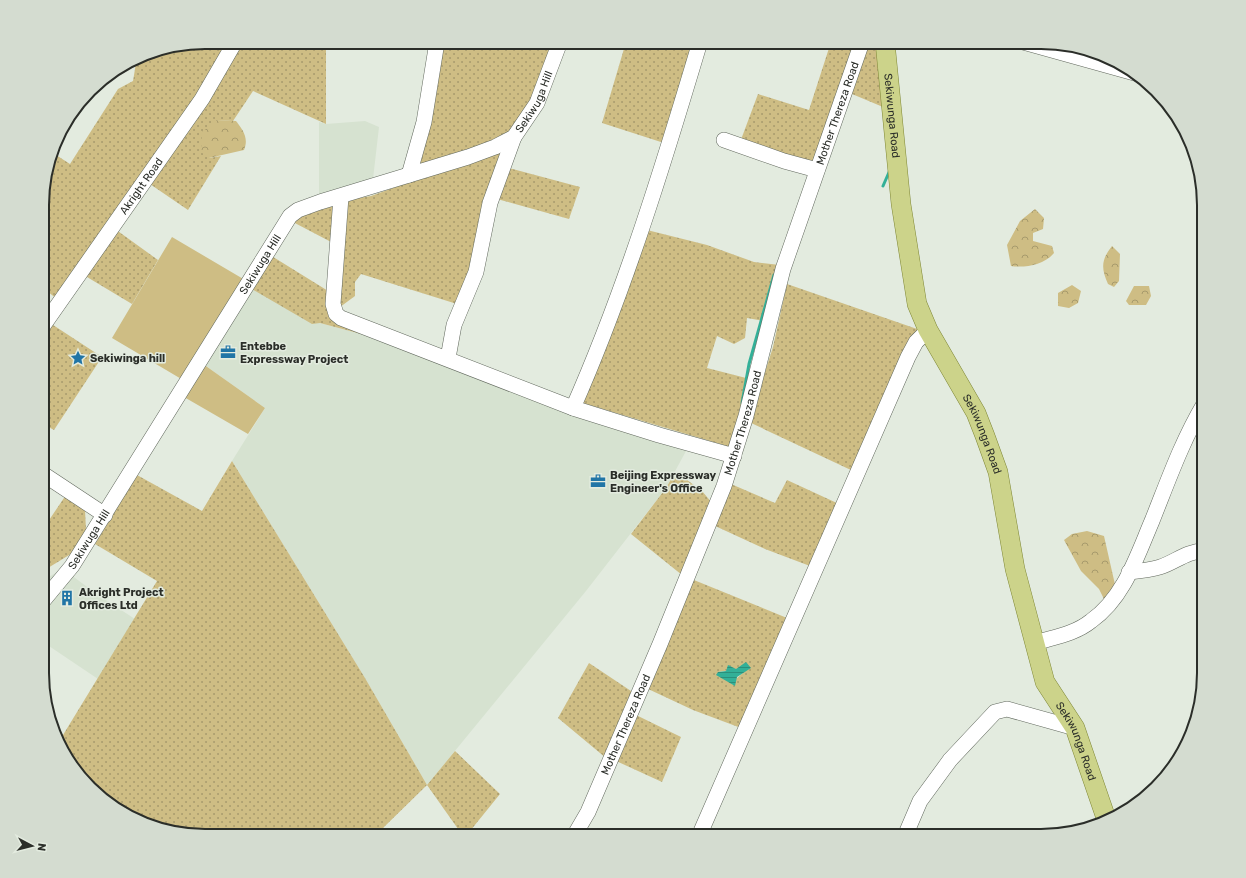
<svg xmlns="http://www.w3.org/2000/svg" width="1246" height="878" font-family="Rubik,sans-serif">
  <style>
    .built { fill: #d6e2d0 }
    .grass { fill: url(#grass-dots); fill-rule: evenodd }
    .forest { fill: url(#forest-crowns) }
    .green { fill: #cebd84 }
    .water { fill: url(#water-rules) }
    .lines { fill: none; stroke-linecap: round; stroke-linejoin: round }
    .stream { stroke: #33b098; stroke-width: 3 }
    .minor-casing { stroke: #61685d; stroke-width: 16 }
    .major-casing { stroke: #7e8635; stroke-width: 20 }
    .minor { stroke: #fff; stroke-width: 15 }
    .major { stroke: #ccd38a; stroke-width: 19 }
    .labels { text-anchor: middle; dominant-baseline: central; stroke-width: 3; stroke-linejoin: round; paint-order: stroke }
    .street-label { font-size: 11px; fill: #2b2e29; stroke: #e3ebdf }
    .poi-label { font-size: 11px; font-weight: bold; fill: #2b2e29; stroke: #e3ebdf; text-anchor: start }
    .rim { fill: none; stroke: #2b2e29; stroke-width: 2 }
  </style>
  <defs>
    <pattern id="grass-dots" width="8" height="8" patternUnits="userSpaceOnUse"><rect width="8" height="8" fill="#cebd84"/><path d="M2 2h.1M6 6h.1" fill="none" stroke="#a79a6c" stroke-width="1.8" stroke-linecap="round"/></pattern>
    <pattern id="forest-crowns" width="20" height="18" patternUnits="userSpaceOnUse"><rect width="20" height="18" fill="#cebd84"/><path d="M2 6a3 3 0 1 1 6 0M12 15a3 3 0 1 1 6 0" fill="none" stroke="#a79a6c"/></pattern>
    <pattern id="water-rules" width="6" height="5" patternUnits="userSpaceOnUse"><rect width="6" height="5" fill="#33b098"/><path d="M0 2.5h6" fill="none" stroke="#2b907c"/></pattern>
  </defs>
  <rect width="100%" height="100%" fill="#e3ebdf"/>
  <path class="built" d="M365 121 379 127 373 179 319 196V122L326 124Z
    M250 288 320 323 380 339 545 403 686 451 666 488 586 591 427 785 365 678 232 461 265 408 203 364Z
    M63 569 98 595 135 619 98 679 43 642V580Z"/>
  <path class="grass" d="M205 42H231L206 85 57 299 43 288V184L53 153 70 164 118 89 133 81 136 63 140 56Z
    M239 42H326V124L253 91 233 121 217 120 209 158 221 156 188 210 147 182Z
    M444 42H552L550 50 523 121 498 139 421 169 416 160 433 107Z
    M626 42H698L664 143 602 123Z
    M870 42H875L878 50 883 107 852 94 867 47Z
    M830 45 852 50 813 173 739 145 758 94 809 110Z
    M505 147 471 268 457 304 361 274 355 282V296L336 310 380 339 320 323 312 324 250 288 270 255 333 294V243L291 221 330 203 371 196Z
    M505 167 580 187 569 219 497 199Z
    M115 229 158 260 132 304 82 274Z
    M643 229 707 245 754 262 780 265 764 321 747 318 745 338 734 344 717 336 707 368 750 379 730 447 579 402Z
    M787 284 920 330 853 471 749 422 773 347Z
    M50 323 102 357 54 430 43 424V333Z
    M232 461 365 678 427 785 455 751 500 794 466 836H463L427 785 384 827 378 836H195L152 827 106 802 64 755 56 732 63 735 157 581 95 544 137 475 202 511Z
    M674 474 679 478 683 477 702 491 712 503 682 575 631 534 666 488Z
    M787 480 839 504 810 566 765 549 713 525 731 484 775 503Z
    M66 495 85 510 86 530 79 549 43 571V529Z
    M689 578 787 618 741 728 693 710 646 688ZM736 669 744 672 737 678 718 672Z
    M589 663 634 693 606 758 558 718Z
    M634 714 681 737 662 782 614 760Z"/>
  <path class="forest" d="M217 120 236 121C243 130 249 138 244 150L209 158 201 152 202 132Z
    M1035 209 1044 218 1043 229 1033 233V241L1052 246 1054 253C1044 265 1025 268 1011 266L1007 245 1020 221Z
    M1112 246 1120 254 1119 281 1114 287 1108 284C1101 268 1101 260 1112 246Z
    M1072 285 1081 291 1078 303 1069 308 1058 306V293Z
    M1134 286H1149L1151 296 1146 305H1129L1126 301Z
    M1087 531 1104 536 1116 589 1105 601 1099 589 1081 571 1064 540 1072 534Z"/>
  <path class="green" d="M172 237 245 280 183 380 112 338Z
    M203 364 265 408 248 434 184 397Z"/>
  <path class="water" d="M746 662 751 668 737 677 735 686 716 675 718 672 726 671 728 665 736 669Z"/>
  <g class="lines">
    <path class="stream" d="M823 42 830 45 854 48
      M883 186 890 170
      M742 403 749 364 774 275"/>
    <g class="minor-casing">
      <g id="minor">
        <path d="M1023 42 1138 74"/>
        <path d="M724 140 784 161 817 170"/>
        <path d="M409 175 424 122 437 42"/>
        <path d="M341 197 333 304 336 314 341 318 573 408 659 435 734 456"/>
        <path id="s1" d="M43 326 202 99 235 42"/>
        <path d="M448 358 454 325 476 272 490 203 514 137"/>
        <path d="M573 408C625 290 663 166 700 42"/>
        <path d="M43 474 105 515"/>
        <path d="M1129 572C1140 571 1151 570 1160 567 1176 562 1186 551 1204 551"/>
        <path id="s2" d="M43 601 72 566 290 216 298 210 320 202 468 157 495 147 514 137 537 103 560 42"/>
        <path d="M1035 643C1054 637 1075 634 1091 621 1124 598 1137 556 1152 521 1168 481 1182 441 1204 404"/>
        <path id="s3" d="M574 836 588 812 660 644 724 486 746 416 783 269 862 42"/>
        <path d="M699 836 908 357 916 342 928 330"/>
        <path d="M905 836 920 801 950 760 995 712 1007 709 1075 728"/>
      </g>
    </g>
    <g class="major-casing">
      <g id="major">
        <path id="s4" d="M885 42 901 204 917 304 928 330 976 413 985 436 998 472 1015 569 1045 682 1075 728 1107 821"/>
      </g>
    </g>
    <use href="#minor" class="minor"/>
    <use href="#major" class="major"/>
  </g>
  <defs>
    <g id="office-bare" transform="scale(1.2)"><path d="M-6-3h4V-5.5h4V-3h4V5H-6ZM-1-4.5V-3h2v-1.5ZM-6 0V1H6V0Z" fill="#2175a6" stroke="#e3ebdf" stroke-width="2.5" paint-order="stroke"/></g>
    <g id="sight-bare" transform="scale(1.2)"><path d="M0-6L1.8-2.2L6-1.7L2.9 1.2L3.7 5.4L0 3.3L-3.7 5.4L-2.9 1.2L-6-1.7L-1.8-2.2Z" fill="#2175a6" stroke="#e3ebdf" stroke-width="2.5" paint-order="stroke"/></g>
    <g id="building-bare" transform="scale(1.2)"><path d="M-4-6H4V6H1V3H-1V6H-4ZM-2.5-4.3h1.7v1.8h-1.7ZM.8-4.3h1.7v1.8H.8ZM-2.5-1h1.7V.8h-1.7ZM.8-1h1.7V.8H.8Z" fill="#2175a6" stroke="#e3ebdf" stroke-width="2.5" paint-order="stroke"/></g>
  </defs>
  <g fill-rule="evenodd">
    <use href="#office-bare" x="228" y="352"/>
    <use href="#sight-bare" x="78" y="358"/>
    <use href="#office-bare" x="598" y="481"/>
    <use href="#building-bare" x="67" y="598"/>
  </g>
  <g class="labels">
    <g class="street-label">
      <text stroke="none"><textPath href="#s2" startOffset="737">Sekiwuga Hill</textPath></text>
      <text stroke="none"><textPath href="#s3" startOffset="771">Mother Thereza Road</textPath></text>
      <text stroke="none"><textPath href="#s4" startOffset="74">Sekiwunga Road</textPath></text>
      <text stroke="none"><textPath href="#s1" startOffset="171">Akright Road</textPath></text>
      <text stroke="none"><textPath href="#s2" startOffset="401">Sekiwuga Hill</textPath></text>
      <text stroke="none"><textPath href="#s3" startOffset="447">Mother Thereza Road</textPath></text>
      <text stroke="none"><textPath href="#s4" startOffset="410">Sekiwunga Road</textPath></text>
      <text stroke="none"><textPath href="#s2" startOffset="77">Sekiwuga Hill</textPath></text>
      <text stroke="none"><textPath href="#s3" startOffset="123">Mother Thereza Road</textPath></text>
      <text stroke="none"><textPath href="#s4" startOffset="734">Sekiwunga Road</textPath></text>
    </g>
    <g class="poi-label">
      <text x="240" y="346">Entebbe<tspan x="240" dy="13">Expressway Project</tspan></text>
      <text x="90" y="358">Sekiwinga hill</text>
      <text x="610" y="475">Beijing Expressway<tspan x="610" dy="13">Engineer's Office</tspan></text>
      <text x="79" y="592">Akright Project<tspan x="79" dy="13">Offices Ltd</tspan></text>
    </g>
  </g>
  <path d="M0 0H1246V878H0ZM205 49H1041A156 156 0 0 1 1197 205V673A156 156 0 0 1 1041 829H205A156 156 0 0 1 49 673V205A156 156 0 0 1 205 49Z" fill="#d4dcd0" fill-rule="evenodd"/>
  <path class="rim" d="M205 49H1041A156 156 0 0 1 1197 205V673A156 156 0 0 1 1041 829H205A156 156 0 0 1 49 673V205A156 156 0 0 1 205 49Z"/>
  <g transform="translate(32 846) rotate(97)" stroke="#e3ebdf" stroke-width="3" paint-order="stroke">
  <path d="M0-3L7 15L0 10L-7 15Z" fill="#2b2e29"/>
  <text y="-6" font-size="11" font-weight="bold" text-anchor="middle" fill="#2b2e29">N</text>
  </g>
</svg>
